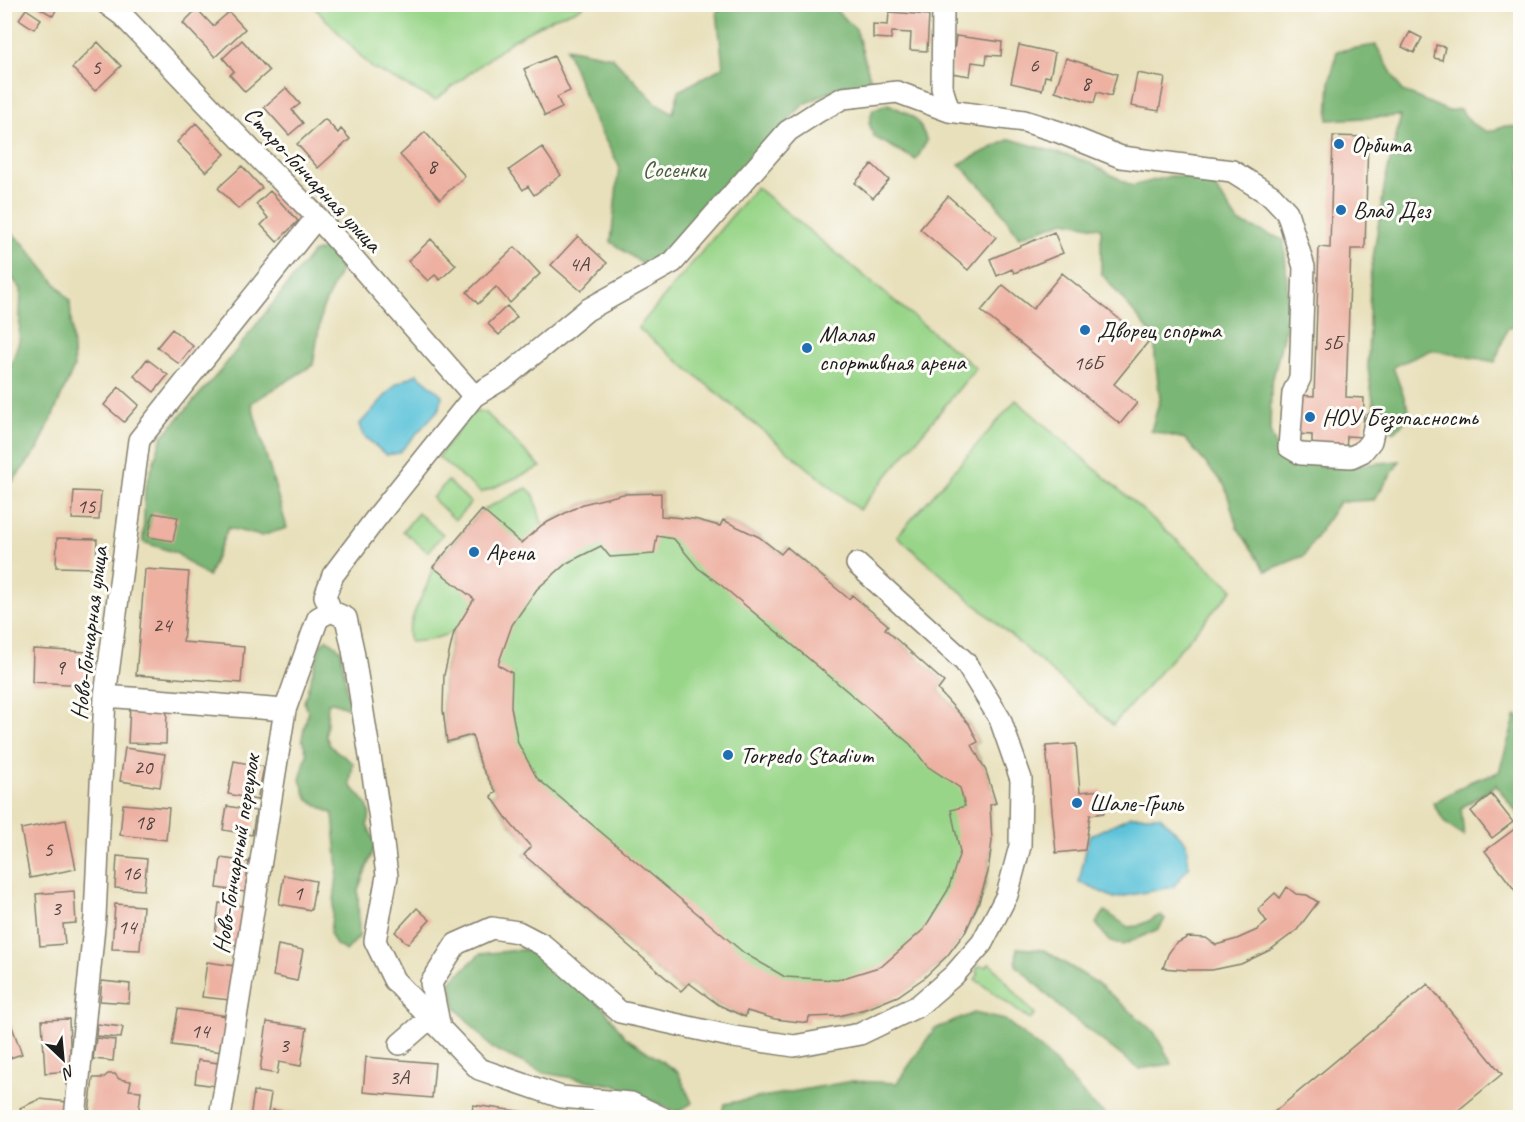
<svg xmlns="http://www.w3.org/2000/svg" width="1525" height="1122" font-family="Caveat,sans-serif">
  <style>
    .green { fill: #99d589; stroke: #5a7852; stroke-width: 1.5 }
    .forest { fill: #7ab675; stroke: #4b6948; stroke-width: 1.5 }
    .water { fill: #5cc3d9; stroke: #3c707a; stroke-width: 1.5 }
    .building { fill: #edb0a1; fill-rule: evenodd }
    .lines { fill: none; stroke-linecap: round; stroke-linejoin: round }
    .minor-casing { stroke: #827e6c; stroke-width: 24 }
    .minor { stroke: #fff; stroke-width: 21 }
    .poi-dot { fill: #1f6fb2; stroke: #fdfcf7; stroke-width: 2 }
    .labels { text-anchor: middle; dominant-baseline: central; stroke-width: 6; stroke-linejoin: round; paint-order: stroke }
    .number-label { font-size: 21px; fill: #50413d }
    .poi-label { font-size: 24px; fill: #1c1c1c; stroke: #fdfcf7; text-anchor: start }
    .park-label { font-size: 24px; fill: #485d42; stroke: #fdfcf7 }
    .street-label { font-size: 24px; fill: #1c1c1c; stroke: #fdfcf7 }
  </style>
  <rect width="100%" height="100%" fill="#fdfcf7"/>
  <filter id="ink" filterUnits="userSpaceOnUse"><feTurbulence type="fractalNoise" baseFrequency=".0167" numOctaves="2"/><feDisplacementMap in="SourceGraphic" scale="12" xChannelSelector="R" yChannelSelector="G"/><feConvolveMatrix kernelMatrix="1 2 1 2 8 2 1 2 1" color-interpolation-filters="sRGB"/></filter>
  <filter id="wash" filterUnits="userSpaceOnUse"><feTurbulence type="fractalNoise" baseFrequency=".008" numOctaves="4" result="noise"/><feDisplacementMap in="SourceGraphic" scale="24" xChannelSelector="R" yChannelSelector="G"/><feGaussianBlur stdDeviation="1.35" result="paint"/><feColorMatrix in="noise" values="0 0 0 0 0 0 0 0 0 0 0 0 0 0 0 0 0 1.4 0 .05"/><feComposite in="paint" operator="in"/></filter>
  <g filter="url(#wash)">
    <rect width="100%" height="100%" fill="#e8e0bb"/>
    <path class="green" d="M312 5H585L574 11 553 18 512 41 435 100 372 68Z
      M756 187 976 368 859 510 638 328Z
      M1016 400 1233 589 1113 725 897 536Z
      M472 412H485L541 467 481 493 438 457Z
      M448 481 471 503 455 520 432 498Z
      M527 488 534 495 542 525 583 504 623 494 661 493V516L694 519 720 526 723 520 759 537 781 554 787 547 849 599 852 595 888 625 885 629 944 682 938 690 969 724 978 742 973 745 986 771 996 803 990 805C991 828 993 851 988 873 976 931 936 979 883 1002 869 1008 854 1014 839 1016 830 1017 820 1015 812 1015 790 1013 769 1012 748 1011L745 1017 719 1005 689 983 681 991 524 855 531 847 510 823 491 796 496 792 481 766 472 736 447 742 443 710 444 675 454 632 430 640 410 642 408 632 415 611 427 585 433 567 482 510Z
      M418 513 443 534 428 552 403 531Z
      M990 963 1035 1015 1030 1020 975 979 978 975 976 969C980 965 981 965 986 967Z"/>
    <path class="forest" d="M731 5H830L856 29 874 92 845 84 803 105 758 152 705 220 644 265 611 242 619 166 593 117 566 48 612 57 656 103 673 113 679 91 723 67 717 11Z
      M1376 45 1402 91 1448 111 1460 109 1472 124 1488 132 1505 126 1520 127V322L1507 329 1495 362 1431 350 1393 367 1411 416 1393 432 1375 414 1368 368 1370 278 1385 182 1401 116 1328 120 1330 81 1337 51Z
      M888 104C912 116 917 114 927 141L916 160 874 137 869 123 873 109 878 108Z
      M1010 139 1086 161 1132 186 1171 176 1209 178 1238 222 1284 240 1289 313 1271 386 1270 432 1279 453 1333 468 1400 461 1374 500 1339 502 1304 556 1266 571 1237 527 1225 486 1185 439 1151 431 1160 399 1155 358V338L1101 273V228L1065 221 1019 237 993 199 959 164Z
      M4 226 24 244 70 301 74 367 38 449 5 491V383L19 341 21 289 5 269Z
      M333 246 346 259 322 310 313 365 251 403 287 528 261 536 228 528 208 577 176 553 143 542 145 489 162 437 221 370 312 253Z
      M327 639 341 650 349 708 333 702 328 703 326 736 330 746 353 763 350 785C360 797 376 808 367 825L376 844 358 890 359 937 346 951 336 945 330 933 338 868 333 814 308 800 300 780 307 754 302 738 308 712 304 702 321 644Z
      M1516 715 1520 719V817L1496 785 1461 808 1464 836 1445 823 1433 803 1472 781 1499 772Z
      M1105 911 1128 927 1138 926 1161 915 1165 919 1159 929 1123 945 1108 940 1096 923Z
      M1017 948 1044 950 1100 985 1154 1032 1172 1064 1139 1069 1066 1013 1016 965Z
      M529 949 603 1007 625 1037 678 1072 692 1103 678 1112 614 1085 544 1073 492 1048 456 1008 450 982 480 954Z
      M974 1013 1005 1020 1047 1054 1092 1104 1109 1117H721L724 1104 852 1081 897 1083 934 1029Z"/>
    <path class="water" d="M417 374 442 395 440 408 399 453 386 455 363 435 359 425 396 384Z
      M1131 816H1160L1186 842 1189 867 1173 887 1114 898 1079 882 1089 836Z"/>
    <g id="blocks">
      <path class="building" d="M33 4H59L53 16Z
        M26 9 41 19 34 29 19 19Z
        M197 9 213 26 229 12 245 29 215 57 183 23Z
        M889 12 929 15 927 51 910 50 911 33 892 32 891 39 873 38V24L888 25Z
        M1410 32 1422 38 1414 53 1402 47Z
        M956 36 1002 42 1001 56 987 55 986 64 972 62 970 76 951 73Z
        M242 40 269 71 245 92 230 75 234 71 223 58Z
        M98 42 121 66 95 91 72 68Z
        M1019 45 1055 53 1050 77 1045 76 1042 90 1011 83Z
        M1436 45 1445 47 1442 60 1434 58Z
        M554 56 570 91 557 97 562 108 545 116 524 69Z
        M1066 58 1117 74 1111 96 1097 92 1094 103 1055 91Z
        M1137 73 1165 78 1159 111 1131 106Z
        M286 88 300 104 292 110 303 123 289 135 264 107Z
        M325 119 338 133 341 129 350 139 318 168 297 144Z
        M196 123 225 154 206 172 177 142Z
        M425 132 465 176 440 199 400 155Z
        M1333 136 1368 137 1365 249H1351L1346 397 1364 398 1363 437 1347 436 1346 452 1312 451V435L1296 434 1297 395 1314 396 1319 247 1330 248Z
        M542 147 561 175 534 195 528 186 523 190 509 170Z
        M872 164 889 180 873 198 855 183Z
        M242 166 262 188 238 209 218 188Z
        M270 191 298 221 277 242 261 225 268 218 256 204Z
        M948 196 996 237 968 270 920 229Z
        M1054 232 1063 253 1014 273 1012 269 997 276 990 259Z
        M578 236 607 263 581 291 551 265Z
        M431 239 456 265 440 280 435 275 428 281 408 261Z
        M515 247 540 274 510 303 496 287 478 304 467 292Z
        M1062 273 1148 342 1114 384 1137 403 1120 424 981 311 1003 285 1033 309Z
        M507 306 517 317 499 335 488 324Z
        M172 329 193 346 179 364 157 347Z
        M147 359 168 375 154 392 134 376Z
        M119 387 139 405 124 422 104 405Z
        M74 491 101 492 99 520 72 519Z
        M661 493V516L694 519 720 526 723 520 759 537 781 554 787 547 849 599 852 595 888 625 885 629 944 682 938 690 969 724 978 742 972 745 986 771 996 803 990 805 992 841 988 872 979 902 966 931 947 956 924 978 898 996 869 1008 839 1016 809 1017 808 1023 775 1019 747 1011 745 1017 719 1005 689 983 681 991 524 855 531 847 510 823 491 796 496 792 481 766 472 735 447 742 443 710 444 675 454 632 474 599 433 567 482 510 521 543 542 525 583 504 623 494ZM657 536 674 539 698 568 721 585 910 744 927 766 960 788 965 806 951 810 960 852 948 890 924 929 882 966 837 980 785 977 744 953 537 778 518 743 511 707 512 673 498 665 512 625 537 589 567 563 601 546 610 557 654 554Z
        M153 513 178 517 173 541 148 537Z
        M57 538 97 539 96 568 56 567Z
        M145 569 189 572 183 642 244 647 241 683 136 675Z
        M33 649 88 652 86 685 32 682Z
        M130 706 167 707 166 744 128 743Z
        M1076 744 1080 792 1102 790 1104 813 1090 815 1085 850 1056 853 1046 746Z
        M125 748 165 754 160 787 120 781Z
        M234 761 264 767 257 800 228 794Z
        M1491 794 1513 822 1492 838 1471 811Z
        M123 804 169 808 166 840 120 835Z
        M227 806 256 811 252 835 223 830Z
        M66 820 76 869 30 878 21 829Z
        M1520 825V897L1485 851Z
        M117 856 147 859 144 890 115 888Z
        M221 858 249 862 245 892 217 888Z
        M284 875 316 881 311 910 279 904Z
        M1287 887 1296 894 1307 895 1318 902 1297 930 1270 950 1241 964 1212 970H1186L1163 968 1168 954 1175 944 1188 937 1206 938 1216 945 1237 939 1257 930 1267 922 1258 909 1275 893 1280 898Z
        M74 891 76 923 63 924 65 944 40 946 36 894Z
        M219 903 243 906 238 945 214 942Z
        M115 904 143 906 140 950 112 949Z
        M417 908 430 920 408 944 395 932Z
        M278 945 303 950 297 981 273 976Z
        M207 962 235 966 230 1000 202 997Z
        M4 974 11 991 4 993Z
        M102 981 130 984 129 1003 100 1001Z
        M1428 984 1502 1074 1449 1118H1267Z
        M178 1009 227 1016 222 1052 172 1045Z
        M69 1019 71 1071 45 1073 42 1020Z
        M267 1022 307 1028 301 1066 279 1062 277 1074 260 1071Z
        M11 1024 22 1054 4 1060V1026Z
        M97 1024 123 1027 121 1038 96 1036Z
        M96 1038 115 1040 113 1061 93 1059Z
        M366 1057 435 1063 432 1098 363 1092Z
        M198 1060 218 1063 215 1086 195 1083Z
        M108 1074H115L119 1079 131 1081 129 1090 141 1091 138 1118 89 1113 93 1078H103Z
        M254 1091 271 1094 267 1118H250Z
        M40 1099 67 1102V1118H24L20 1108Z
        M473 1105 555 1116V1118H467L468 1112 472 1113Z
        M272 1110 296 1112 295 1118H271Z"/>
    </g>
  </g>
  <g filter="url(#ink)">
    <use href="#blocks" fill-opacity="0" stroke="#827e6c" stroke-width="1.5"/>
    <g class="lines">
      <g class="minor-casing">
        <path id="minor" d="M107 4 122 15 252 151 317 217 474 396
          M944 4 943 10 942 88 949 111 1024 121 1059 132 1121 157 1232 171 1272 196 1287 212 1304 267 1300 378 1293 393 1289 447 1301 454 1351 457 1362 452 1371 441 1375 423
          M105 696 285 710
          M440 1028 431 983 456 944 492 928 518 932 543 945 620 1012 734 1037 794 1046 860 1034 918 1006 954 975 982 943 1007 895 1020 846 1021 779 1000 719 965 662 857 564
          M400 1044 430 1018
          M75 1118 95 917 105 696 139 440 317 217
          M220 1118 285 710 318 618 331 611
          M663 1118 631 1103 561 1097 479 1069 394 980 375 941 387 876 380 819 353 650 346 618 331 611 325 596 333 575 377 517 474 396 507 376 587 310 673 262 788 131 819 111 843 98 897 92 949 111"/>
      </g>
      <use href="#minor" class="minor"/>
    </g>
  </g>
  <g class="poi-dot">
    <circle cx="1339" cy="144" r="6"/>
    <circle cx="1341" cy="210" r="6"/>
    <circle cx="1085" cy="330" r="6"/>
    <circle cx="807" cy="348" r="6"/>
    <circle cx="1310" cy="417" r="6"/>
    <circle cx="474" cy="552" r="6"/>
    <circle cx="728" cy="755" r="6"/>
    <circle cx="1077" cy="803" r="6"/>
  </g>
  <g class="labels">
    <g class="number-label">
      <text x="1034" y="65">6</text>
      <text x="96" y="67">5</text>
      <text x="1086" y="83">8</text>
      <text x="432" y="166">8</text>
      <text x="579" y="264">4А</text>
      <text x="1332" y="343">5Б</text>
      <text x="1088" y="363">16Б</text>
      <text x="86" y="506">15</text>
      <text x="162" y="625">24</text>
      <text x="60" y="667">9</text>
      <text x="143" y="767">20</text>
      <text x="144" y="822">18</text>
      <text x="48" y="849">5</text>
      <text x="131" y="873">16</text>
      <text x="298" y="893">1</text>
      <text x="56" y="908">3</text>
      <text x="127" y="927">14</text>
      <text x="200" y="1031">14</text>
      <text x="284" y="1045">3</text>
      <text x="399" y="1077">3А</text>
    </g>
    <g class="poi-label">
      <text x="1351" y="144">Орбита</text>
      <text x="1353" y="210">Влад Дез</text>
      <text x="1097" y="330">Дворец спорта</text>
      <text x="819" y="334">Малая<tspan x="819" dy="28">спортивная арена</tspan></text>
      <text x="1322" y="417">НОУ Безопасность</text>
      <text x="486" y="552">Арена</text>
      <text x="740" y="755">Torpedo Stadium</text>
      <text x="1089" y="803">Шале-Гриль</text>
    </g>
    <g class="park-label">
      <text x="674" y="169">Сосенки</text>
    </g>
    <g class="street-label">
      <text transform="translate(313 179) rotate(47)">Старо-Гончарная улица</text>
      <text transform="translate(89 633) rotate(-83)">Ново-Гончарная улица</text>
      <text transform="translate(236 854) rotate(-81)">Ново-Гончарный переулок</text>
    </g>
  </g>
  <rect width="1525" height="1122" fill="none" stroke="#fdfcf7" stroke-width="24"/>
  <g transform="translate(63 1059) rotate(154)" stroke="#fdfcf7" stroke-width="4.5" paint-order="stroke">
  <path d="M0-4.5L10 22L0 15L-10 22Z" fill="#1c1c1c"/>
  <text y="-9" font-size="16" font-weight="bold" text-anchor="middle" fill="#1c1c1c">N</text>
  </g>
</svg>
